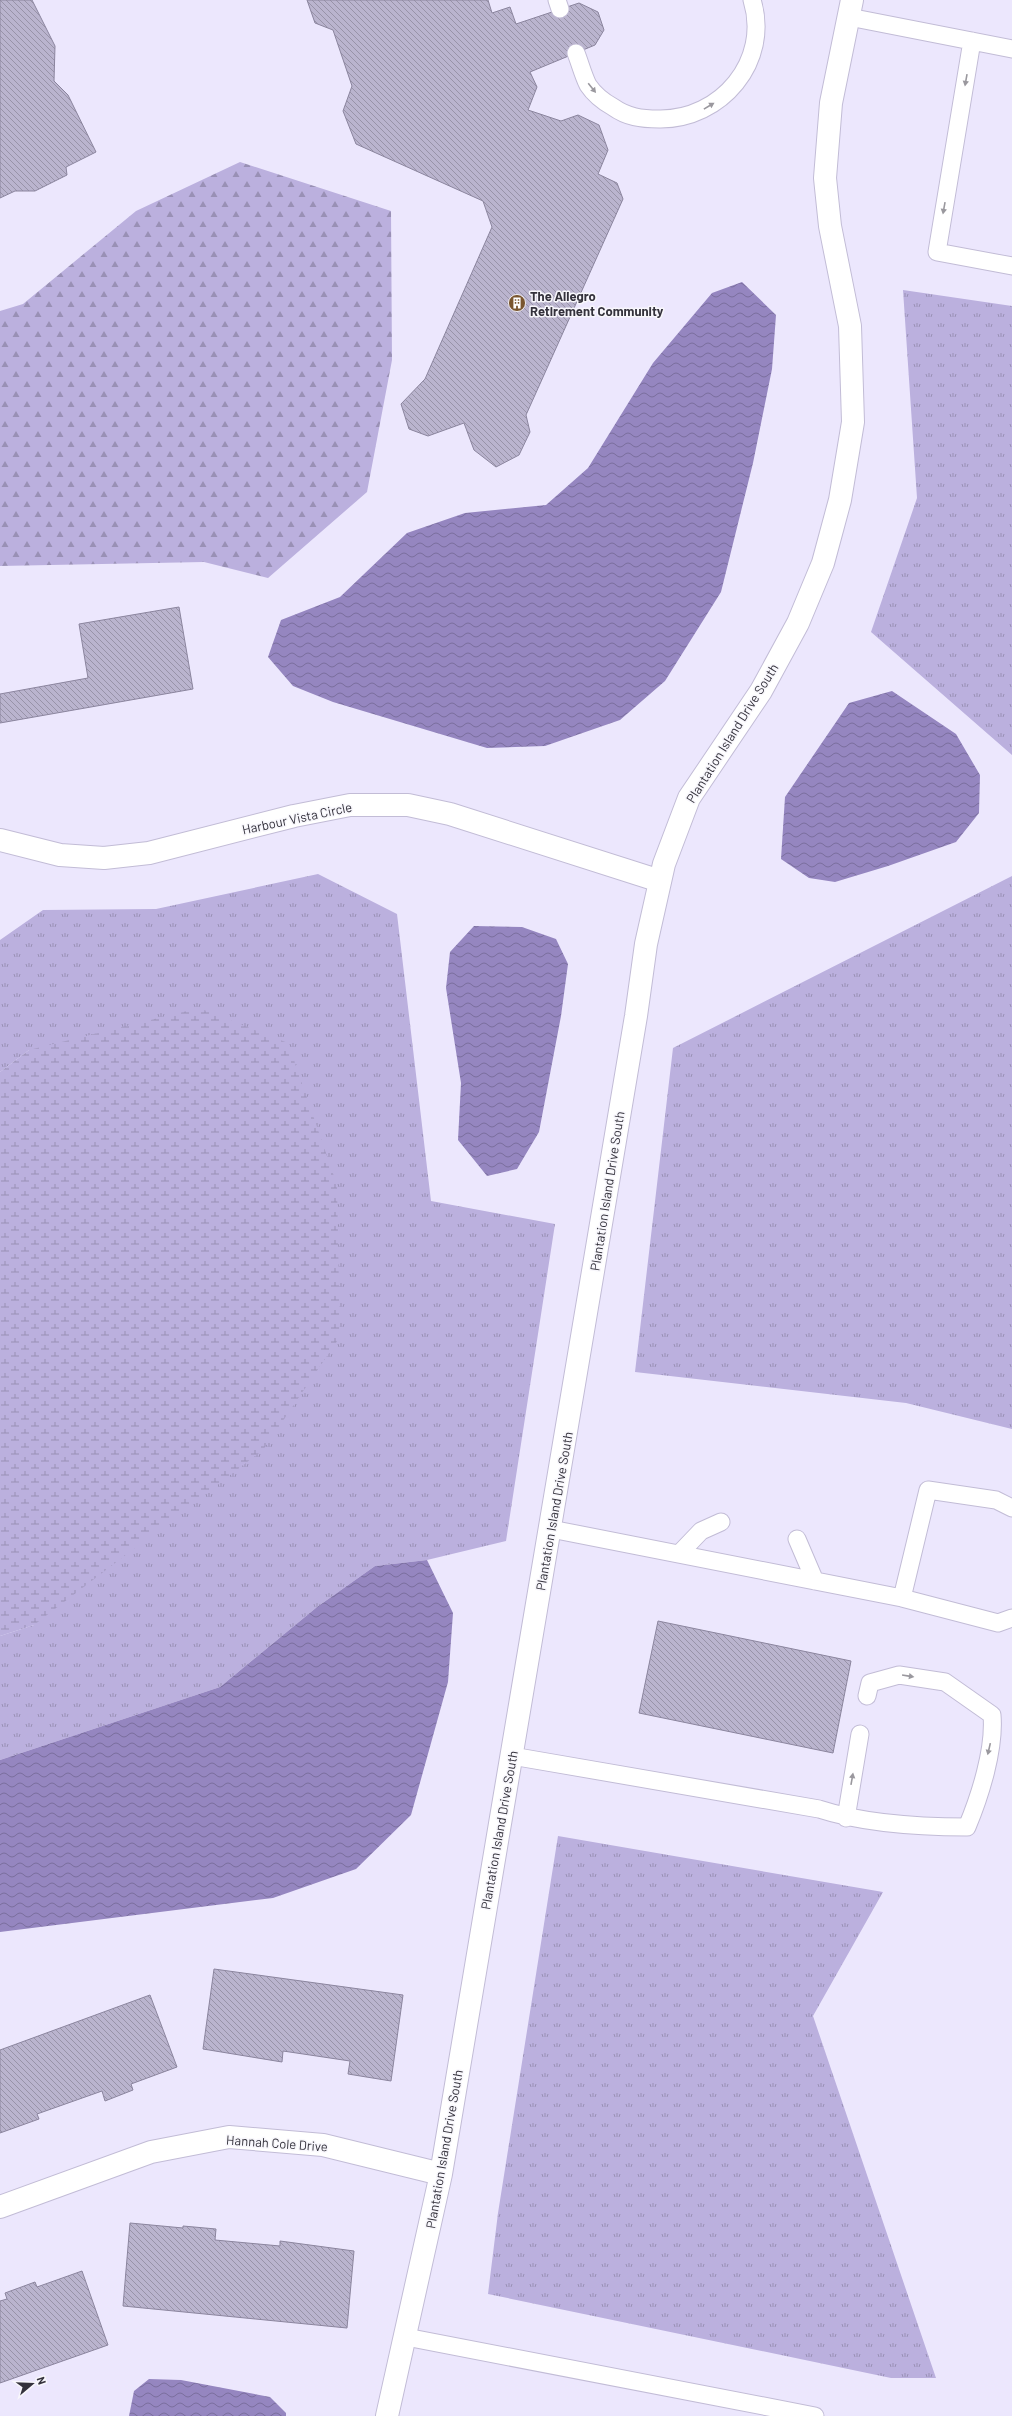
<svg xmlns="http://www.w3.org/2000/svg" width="1012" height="2416" font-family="Barlow,sans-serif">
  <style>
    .grass { fill: url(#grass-tufts) }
    .forest { fill: url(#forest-firs) }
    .wetland { fill: url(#wetland-marsh) }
    .water { fill: url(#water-waves) }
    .building { fill: url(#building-back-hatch); stroke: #8b859e }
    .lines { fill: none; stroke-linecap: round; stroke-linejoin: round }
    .lane-casing { stroke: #c2bcd6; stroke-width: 19 }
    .street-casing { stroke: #c2bcd6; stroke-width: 24 }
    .lane { stroke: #fff; stroke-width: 17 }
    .street { stroke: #fff; stroke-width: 22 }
    .oneway { fill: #9a989e }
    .labels { text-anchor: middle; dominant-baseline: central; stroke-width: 3; stroke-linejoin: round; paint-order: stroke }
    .poi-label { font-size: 13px; font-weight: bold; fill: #34323c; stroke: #f8f7fc; text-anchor: start }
    .street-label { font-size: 13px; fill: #34323c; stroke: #f8f7fc }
  </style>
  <defs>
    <pattern id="grass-tufts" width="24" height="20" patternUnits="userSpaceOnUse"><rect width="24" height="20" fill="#bbb0de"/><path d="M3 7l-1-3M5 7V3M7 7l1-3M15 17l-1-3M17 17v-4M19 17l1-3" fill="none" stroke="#9990b5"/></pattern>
    <pattern id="forest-firs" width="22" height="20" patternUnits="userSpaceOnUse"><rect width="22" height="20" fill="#bbb0de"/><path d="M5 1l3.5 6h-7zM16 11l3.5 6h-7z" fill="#9990b5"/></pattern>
    <pattern id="wetland-marsh" width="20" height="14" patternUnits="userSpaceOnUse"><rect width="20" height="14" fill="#bbb0de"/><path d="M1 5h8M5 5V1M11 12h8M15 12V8" fill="none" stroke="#9990b5"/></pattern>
    <pattern id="water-waves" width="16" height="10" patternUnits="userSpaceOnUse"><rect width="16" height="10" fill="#9586c0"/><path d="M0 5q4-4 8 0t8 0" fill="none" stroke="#7a6e9d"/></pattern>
    <pattern id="building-back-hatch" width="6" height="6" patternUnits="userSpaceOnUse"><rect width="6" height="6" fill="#bab4ce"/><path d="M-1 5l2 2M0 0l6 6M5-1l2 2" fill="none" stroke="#9893a8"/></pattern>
  </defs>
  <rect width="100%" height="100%" fill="#ece7fd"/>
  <path class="grass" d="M903 290 1012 306V755L871 632 917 498Z
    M318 874 397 914 431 1201 555 1224 506 1541 427 1560 375 1566 317 1607 220 1687 0 1760V1636L34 1625 29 1050 0 1072V940L43 910 156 909Z
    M1012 876V1429L906 1403 635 1372 673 1048Z
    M558 1836 883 1892 813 2016 936 2378H891L488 2294 498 2213Z"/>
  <path class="forest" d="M240 162 391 211 392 360 367 492 268 578 204 562 0 566V311L23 304 136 211Z"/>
  <path class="wetland" d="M199 1008 288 1043 337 1185 340 1337 263 1450 34 1625 0 1636V1072L29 1050Z"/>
  <path class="water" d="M742 282 776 315 772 369 753 463 721 592 665 681 620 720 545 746 487 748 333 702 293 686 268 657 281 620 340 597 407 533 465 513 546 505 588 468 653 363 712 293Z
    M892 691 956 734 980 775 979 813 956 842 888 866 835 882 809 878 781 859 785 797 849 703Z
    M474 926 522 927 556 939 568 964 561 1016 539 1132 517 1169 487 1176 458 1140 461 1083 446 988 450 952Z
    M427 1560 453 1613 448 1682 411 1815 356 1869 273 1898 0 1932V1760L220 1687 317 1607 375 1566Z
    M149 2379 181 2380 270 2397 286 2413V2416H129L134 2391Z"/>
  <path class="building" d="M0 0H32L55 46 54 81 68 95 96 152 66 167 67 175 35 191H15L0 198Z
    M307 0H488L492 13 510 7 516 24 579 3 598 12 604 30 595 45 530 72 537 87 528 110 561 121 578 115 599 125 608 150 598 174 617 183 623 199 526 415 530 432 519 455 496 467 474 450 464 423 428 436 409 429 401 404 425 379 492 227 483 201 356 144 343 111 352 86 333 30 315 23Z
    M179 607 193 689 0 723V694L88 678 79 624Z
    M658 1621 851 1661 833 1753 639 1713Z
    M214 1969 403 1995 391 2081 348 2074 350 2061 283 2051 282 2062 203 2049Z
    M150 1995 177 2067 131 2084 133 2090 105 2101 102 2091 37 2114 39 2119 0 2133V2050Z
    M130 2223 183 2228V2226L216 2229 215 2240 280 2246V2241L354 2251 347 2328 123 2306Z
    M82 2271 108 2345 0 2383V2301L7 2299 5 2293 35 2282 37 2287Z"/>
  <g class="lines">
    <g class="lane-casing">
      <path id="lane" d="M557 0 560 9
        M849 17 1012 49
        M972 41 937 252 1012 266
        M576 53C580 63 583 75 588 85 594 94 604 102 613 107 627 117 641 119 659 119 721 120 771 61 752 0
        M551 1529 902 1598 998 1623 1012 1618
        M797 1539 815 1581
        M679 1554 701 1531 721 1522
        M902 1598 928 1490 996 1500 1012 1508
        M512 1756 819 1809C865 1824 918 1827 967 1827 980 1796 995 1749 992 1715L945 1682 899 1675 870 1683 867 1696
        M846 1818 860 1734
        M406 2337 815 2416"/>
    </g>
    <g class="street-casing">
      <path id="street" d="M0 840 60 855 104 858 149 853 294 816 350 805H408L450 814 660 881
        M0 2207 151 2152 229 2137 323 2145 441 2174
        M387 2416 441 2174 636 1016 646 944 664 864 689 798 761 691 798 623 823 563 840 500 853 422 850 326 830 226 825 178 831 103 852 0"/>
    </g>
    <use href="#lane" class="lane"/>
    <use href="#street" class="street"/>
  </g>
  <defs><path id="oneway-solid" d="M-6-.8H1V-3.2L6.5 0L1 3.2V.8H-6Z"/></defs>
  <g class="oneway">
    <use href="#oneway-solid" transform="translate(966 80) rotate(100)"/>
    <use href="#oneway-solid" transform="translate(592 88) rotate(51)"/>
    <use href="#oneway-solid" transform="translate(709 106) rotate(-31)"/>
    <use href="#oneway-solid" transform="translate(944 208) rotate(100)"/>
    <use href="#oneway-solid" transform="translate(908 1676) rotate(9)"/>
    <use href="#oneway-solid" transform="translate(989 1749) rotate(103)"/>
    <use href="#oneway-solid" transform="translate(852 1779) rotate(-80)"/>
  </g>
  <defs>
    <g id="building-disc" transform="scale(0.9)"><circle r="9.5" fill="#79562f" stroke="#f8f7fc"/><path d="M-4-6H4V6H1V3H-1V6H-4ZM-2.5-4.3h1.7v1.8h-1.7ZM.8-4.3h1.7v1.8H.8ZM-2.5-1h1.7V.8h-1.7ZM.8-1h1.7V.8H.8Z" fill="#fff"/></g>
  </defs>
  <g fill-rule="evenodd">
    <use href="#building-disc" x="517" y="303"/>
  </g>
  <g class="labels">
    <g class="poi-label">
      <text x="530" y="296">The Allegro<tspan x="530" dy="15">Retirement Community</tspan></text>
    </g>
    <g class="street-label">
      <text transform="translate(732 733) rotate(-58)">Plantation Island Drive South</text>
      <text transform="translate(297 818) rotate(-12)">Harbour Vista Circle</text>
      <text transform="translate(607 1191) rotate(-81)">Plantation Island Drive South</text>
      <text transform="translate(554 1511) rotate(-80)">Plantation Island Drive South</text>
      <text transform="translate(499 1830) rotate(-80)">Plantation Island Drive South</text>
      <text transform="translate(277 2143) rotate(4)">Hannah Cole Drive</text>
      <text transform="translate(444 2149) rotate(-80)">Plantation Island Drive South</text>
    </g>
  </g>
  <g transform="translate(32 2384) rotate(71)" stroke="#f8f7fc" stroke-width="3" paint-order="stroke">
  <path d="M0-3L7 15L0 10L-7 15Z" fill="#34323c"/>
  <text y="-6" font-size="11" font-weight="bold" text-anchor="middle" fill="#34323c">N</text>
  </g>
</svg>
